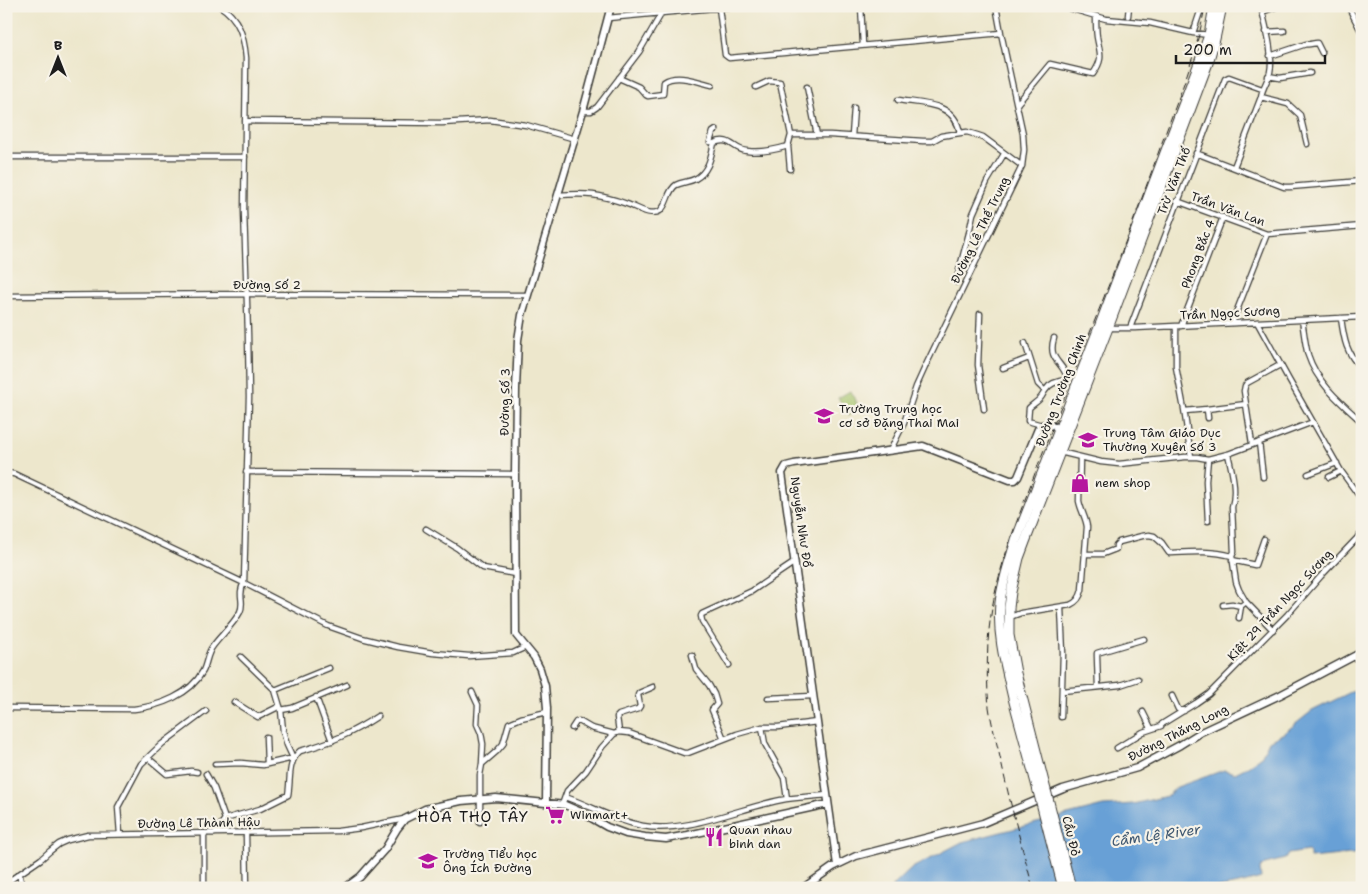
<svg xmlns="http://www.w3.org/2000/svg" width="1368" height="894" font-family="'Shantell Sans',sans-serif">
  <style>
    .green { fill: #a6c56d; stroke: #617044 }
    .water { fill: #68a0d6; stroke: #425e79 }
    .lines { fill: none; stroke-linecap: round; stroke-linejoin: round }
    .street-casing { stroke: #3b3a36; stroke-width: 7 }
    .secondary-casing { stroke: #3b3a36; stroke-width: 9 }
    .highway-casing { stroke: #3b3a36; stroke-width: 11 }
    .street { stroke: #fff; stroke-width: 4.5 }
    .secondary { stroke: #fff; stroke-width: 6 }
    .highway { stroke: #fff; stroke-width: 9 }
    .rail { stroke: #1c1c1c; stroke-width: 1; stroke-dasharray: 8 4; stroke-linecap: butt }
    .highway-bridge-casing { stroke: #3b3a36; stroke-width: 11; stroke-linecap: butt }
    .highway-bridge { stroke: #fff; stroke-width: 9 }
    .labels { text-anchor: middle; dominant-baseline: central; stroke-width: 4.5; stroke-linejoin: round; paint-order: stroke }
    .street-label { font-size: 12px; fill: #1c1c1c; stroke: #f7f3e8 }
    .poi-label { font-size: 12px; fill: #1c1c1c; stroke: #f7f3e8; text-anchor: start }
    .water-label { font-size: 14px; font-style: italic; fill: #3e5770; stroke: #f7f3e8 }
    .quarter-label { font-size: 15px; letter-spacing: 1px; fill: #1c1c1c; stroke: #f7f3e8 }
  </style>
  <rect width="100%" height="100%" fill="#f7f3e8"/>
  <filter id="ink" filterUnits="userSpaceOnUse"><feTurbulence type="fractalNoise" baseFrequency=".02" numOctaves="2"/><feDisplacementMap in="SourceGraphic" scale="10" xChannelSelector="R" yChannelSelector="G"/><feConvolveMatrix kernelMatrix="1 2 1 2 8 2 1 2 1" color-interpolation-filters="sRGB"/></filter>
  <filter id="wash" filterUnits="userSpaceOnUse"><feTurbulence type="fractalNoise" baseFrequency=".0096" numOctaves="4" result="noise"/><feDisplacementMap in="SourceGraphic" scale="20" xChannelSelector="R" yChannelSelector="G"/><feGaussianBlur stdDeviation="1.12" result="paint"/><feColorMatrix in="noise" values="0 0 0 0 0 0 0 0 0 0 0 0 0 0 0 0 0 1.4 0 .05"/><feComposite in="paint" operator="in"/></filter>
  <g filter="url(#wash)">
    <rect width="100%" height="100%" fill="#ede7cc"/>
    <path class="green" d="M850 391 860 409 849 415 838 398Z"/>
    <path class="water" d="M1362 690V853L1310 858V853L1308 851 1288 854 1285 859 1265 864 1260 869 1261 878 1243 883 1217 888H891L912 868 962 842 1103 806 1133 804 1167 796 1177 787 1224 770 1235 773 1245 768 1261 757 1269 741 1284 733 1312 711 1351 692Z"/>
  </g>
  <g filter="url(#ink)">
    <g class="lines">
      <g class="street-casing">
        <path id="street" d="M861 6 863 45
          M1062 6 1106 19 1150 23 1193 33 1209 35
          M1348 6 1362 33
          M719 8 725 55 729 58 1001 33
          M1262 12 1278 6
          M1128 16 1129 6
          M608 18 736 6
          M1266 32 1284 31
          M1193 33 1202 6
          M1270 56 1306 44C1310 45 1313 43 1317 43L1322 53
          M1268 76 1280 78 1310 73
          M619 78 639 87 646 95 648 96 663 94 664 82C677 73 698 82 712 85
          M756 87 769 81 780 82 791 135
          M807 87 817 135
          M1261 97 1288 104 1300 115 1307 144
          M898 100C923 104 955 102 960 133
          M1017 104 1050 64 1093 74C1104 58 1100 54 1097 37 1096 30 1096 23 1096 16
          M583 111H591L597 107 639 52 660 16 663 6
          M245 121 442 123 490 120 526 125 575 139
          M852 136 854 108
          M710 142 713 132 716 130
          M1196 153 1284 187H1290L1362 181
          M6 157H245
          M1234 167 1261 97C1262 88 1268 81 1270 72 1274 54 1265 24 1261 6
          M790 169 788 146 791 135H830L923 141H932L941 136 960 133 967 132 977 135 983 137 1022 166
          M558 195C587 193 599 194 627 204 636 207 651 217 660 211 668 205 667 191 676 185 682 182 689 182 695 179 709 172 711 156 714 143 731 136 733 150 747 151 761 153 775 150 788 146
          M1177 201 1267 234 1362 226
          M956 282 969 233 973 214 987 182 1004 154
          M6 296 247 294 528 295
          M980 314 978 365 984 409
          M1341 318C1344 340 1346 353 1362 369
          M1302 320C1304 332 1305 344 1308 355 1317 383 1341 403 1362 422
          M1257 322 1289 380 1341 471 1362 500
          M1232 323 1267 234
          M1176 326V367L1184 409 1191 457
          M1181 326 1223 217
          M1108 328H1135L1362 317
          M1130 328 1225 79 1229 77 1262 89
          M1025 343 1038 384 1044 390
          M1003 368 1029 358
          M1207 409 1246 404
          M1185 411 1207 409 1208 418
          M1042 425 1028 421 1029 408C1033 404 1039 401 1042 396 1044 392 1045 390 1049 386 1056 380 1060 383 1067 378 1064 362 1047 361 1054 338
          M1259 442 1263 477
          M1252 444 1244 391 1245 386 1247 383 1280 365
          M890 451 904 423 916 387 926 365 1022 166 1024 150 1023 134 1001 33 996 6
          M1060 452 1101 462 1119 464 1185 457H1197L1208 459 1228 454 1313 422
          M1228 454C1232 471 1237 490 1232 507L1234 552 1232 556 1236 582 1239 590 1246 602 1273 630
          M246 472 515 474
          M6 473 14 474 244 583 328 626 362 638 398 647 433 653 469 656 513 653 526 647
          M1308 474 1337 463
          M1329 477 1341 471
          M1208 521 1206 481 1208 459
          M426 529 457 548 483 568 515 574
          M1086 554H1103L1116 549V545L1119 542 1142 536 1149 535 1154 536 1162 543 1169 553C1190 552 1211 550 1232 556
          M1232 560 1255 565 1264 539
          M1223 605 1232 604 1241 606
          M1010 617 1021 613 1070 605C1077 602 1080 598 1082 590L1087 527C1086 518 1081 511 1079 501L1080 458
          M1239 618 1241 606 1246 602
          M692 655 696 669 709 685 714 694 717 704 712 710 724 739
          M729 665 702 621 701 616 702 614 752 591 795 562
          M1098 687 1097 656V653L1144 639
          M275 690 329 668
          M1062 691 1120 685 1138 679
          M472 692 478 705 477 724 481 733 483 744 482 764 480 775V822
          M1172 696 1178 709 1184 711
          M316 697 332 741
          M768 698 813 696
          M234 702 258 717 280 706
          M6 708 134 709C160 706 190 695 203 671 207 663 207 653 213 646 221 635 233 625 240 612 245 602 237 594 244 583L249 397 248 334 244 211 246 58C244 36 239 18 220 6
          M281 710 292 708 347 685
          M1143 712 1151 728
          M1061 717 1063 653 1061 608
          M1162 724 1196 703 1209 694 1287 615 1321 576 1362 533
          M762 727 765 744 784 778 787 799
          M572 728 576 722 579 721 591 728 614 734
          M619 732 617 717 619 715 638 709 640 706 638 695 639 693 653 687
          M266 737 267 764
          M1117 748 1143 732 1161 726
          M148 758 167 774 191 771 197 772
          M215 764 241 763 263 765 293 758 287 745 283 731 281 710 275 690 241 657
          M482 764 497 751 503 744 509 723 521 718 547 712
          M206 774 214 788 225 819
          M565 797C592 806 615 821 643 826 684 834 740 808 781 800 796 797 811 797 826 795
          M562 805 567 791 586 771 602 747 614 734 619 732 629 733 684 753H688L737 734 762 727H778L817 722
          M204 833V888
          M215 833 225 819 260 809 288 795C291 780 287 762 300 751 330 743 352 733 378 716
          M246 833 247 888
          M120 834 118 807 141 764 162 744 206 711
          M20 875 21 888
          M6 883 41 859 50 851 59 844 68 840 88 835 338 831 361 828 404 819"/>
      </g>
      <g class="secondary-casing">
        <path id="secondary" d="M546 803 547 708 545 686 540 669 534 657 516 635 515 474 516 389 518 340 522 315 583 111 611 6
          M837 865 782 473 786 466 794 464 923 446 1010 480H1015L1018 477 1038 429 1042 425 1048 424 1060 429
          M345 888 360 877 385 849 397 829 405 819 425 809 461 801 496 798 565 805 581 812 607 827 626 834 645 837 666 839 688 835 828 804
          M803 888 833 867 856 856 983 823 1063 789 1137 768 1180 745 1201 732 1280 695 1362 652"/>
      </g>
      <g class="highway-casing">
        <path id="highway" d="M1046 790 1016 673 1009 635V608L1011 592 1019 558 1025 542 1108 328 1208 63 1215 39 1222 6
          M1038 791C1030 760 1021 729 1013 698 1006 667 997 636 1000 603 1002 582 1010 561 1016 540L1100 325 1202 55 1209 35 1214 6"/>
      </g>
      <use href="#street" class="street"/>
      <use href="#secondary" class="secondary"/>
      <use href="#highway" class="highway"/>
      <path class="rail" d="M1033 888C1022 847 1011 807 1002 766 998 747 992 727 989 707 987 686 987 663 988 642 992 578 1018 519 1040 460 1080 356 1123 253 1160 148 1177 101 1197 55 1205 6"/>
      <g class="highway-bridge-casing">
        <path id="highway-bridge" d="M1046 790 1071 888
          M1038 791 1063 888"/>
      </g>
      <use href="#highway-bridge" class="highway-bridge"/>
    </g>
  </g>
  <defs>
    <g id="school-bare" transform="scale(1.5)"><path d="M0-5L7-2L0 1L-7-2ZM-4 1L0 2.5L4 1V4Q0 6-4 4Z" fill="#b5179e" stroke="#f7f3e8" stroke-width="2.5" paint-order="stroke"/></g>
    <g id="shop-bare" transform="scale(1.5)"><path d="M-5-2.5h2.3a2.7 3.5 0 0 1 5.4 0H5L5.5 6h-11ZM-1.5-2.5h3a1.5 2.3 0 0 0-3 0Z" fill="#b5179e" stroke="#f7f3e8" stroke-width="2.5" paint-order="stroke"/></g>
    <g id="supermarket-bare" transform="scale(1.5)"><path d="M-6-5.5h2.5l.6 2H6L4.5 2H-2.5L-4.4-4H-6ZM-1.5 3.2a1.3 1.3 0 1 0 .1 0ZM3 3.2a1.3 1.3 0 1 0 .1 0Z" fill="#b5179e" stroke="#f7f3e8" stroke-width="2.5" paint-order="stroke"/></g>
    <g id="restaurant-bare" transform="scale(1.5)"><path d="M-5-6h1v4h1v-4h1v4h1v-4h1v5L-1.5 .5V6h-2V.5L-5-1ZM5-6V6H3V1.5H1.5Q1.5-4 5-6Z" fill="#b5179e" stroke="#f7f3e8" stroke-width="2.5" paint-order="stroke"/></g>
  </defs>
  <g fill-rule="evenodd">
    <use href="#school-bare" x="824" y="416"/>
    <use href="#school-bare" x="1088" y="440"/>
    <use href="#shop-bare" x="1080" y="483"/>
    <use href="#supermarket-bare" x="555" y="815"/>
    <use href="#restaurant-bare" x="714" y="837"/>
    <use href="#school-bare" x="428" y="861"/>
  </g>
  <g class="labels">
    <g class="street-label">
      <text transform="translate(1174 181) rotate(-69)">Trừ Văn Thố</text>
      <text transform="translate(1228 209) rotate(20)">Trần Văn Lan</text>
      <text transform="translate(980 230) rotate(-64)">Đường Lê Thế Trung</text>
      <text transform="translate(1198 254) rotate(-69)">Phong Bắc 4</text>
      <text x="267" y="285">Đường Số 2</text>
      <text transform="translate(1230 313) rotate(-3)">Trần Ngọc Sương</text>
      <text transform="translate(1061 390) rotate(-69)">Đường Trường Chinh</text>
      <text transform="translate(505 402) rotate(-89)">Đường Số 3</text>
      <text transform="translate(801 522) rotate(82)">Nguyễn Như Đổ</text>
      <text transform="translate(1280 605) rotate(-47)">Kiệt 29 Trần Ngọc Sương</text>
      <text transform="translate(1178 733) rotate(-27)">Đường Thăng Long</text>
      <text transform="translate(199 823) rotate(-1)">Đường Lê Thành Hậu</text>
      <text transform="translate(1071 836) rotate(76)">Cầu Đỏ</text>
    </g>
    <g class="poi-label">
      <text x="839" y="409">Trường Trung học<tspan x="839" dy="14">cơ sở Đặng Thai Mai</tspan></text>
      <text x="1103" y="433">Trung Tâm Giáo Dục<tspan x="1103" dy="14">Thường Xuyên Số 3</tspan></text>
      <text x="1095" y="483">nem shop</text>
      <text x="570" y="815">Winmart+</text>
      <text x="729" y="830">Quan nhau<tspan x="729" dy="14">binh dan</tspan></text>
      <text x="443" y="854">Trường Tiểu học<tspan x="443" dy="14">Ông Ích Đường</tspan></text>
    </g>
    <g class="water-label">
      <text transform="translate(1156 835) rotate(-8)">Cẩm Lệ River</text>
    </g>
    <g class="quarter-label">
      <text x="473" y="817">HÒA THỌ TÂY</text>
    </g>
  </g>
  <rect width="1368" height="894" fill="none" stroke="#f7f3e8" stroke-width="25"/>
  <g transform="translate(58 58)" stroke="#f7f3e8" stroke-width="4" paint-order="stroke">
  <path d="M0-4L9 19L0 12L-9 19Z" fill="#1c1c1c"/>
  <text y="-8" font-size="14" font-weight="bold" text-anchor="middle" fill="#1c1c1c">B</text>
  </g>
  <path d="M1176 55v8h149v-8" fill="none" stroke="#1c1c1c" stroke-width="2.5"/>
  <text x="1183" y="55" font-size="15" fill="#1c1c1c" stroke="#f7f3e8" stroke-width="4" paint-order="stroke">200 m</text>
</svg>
